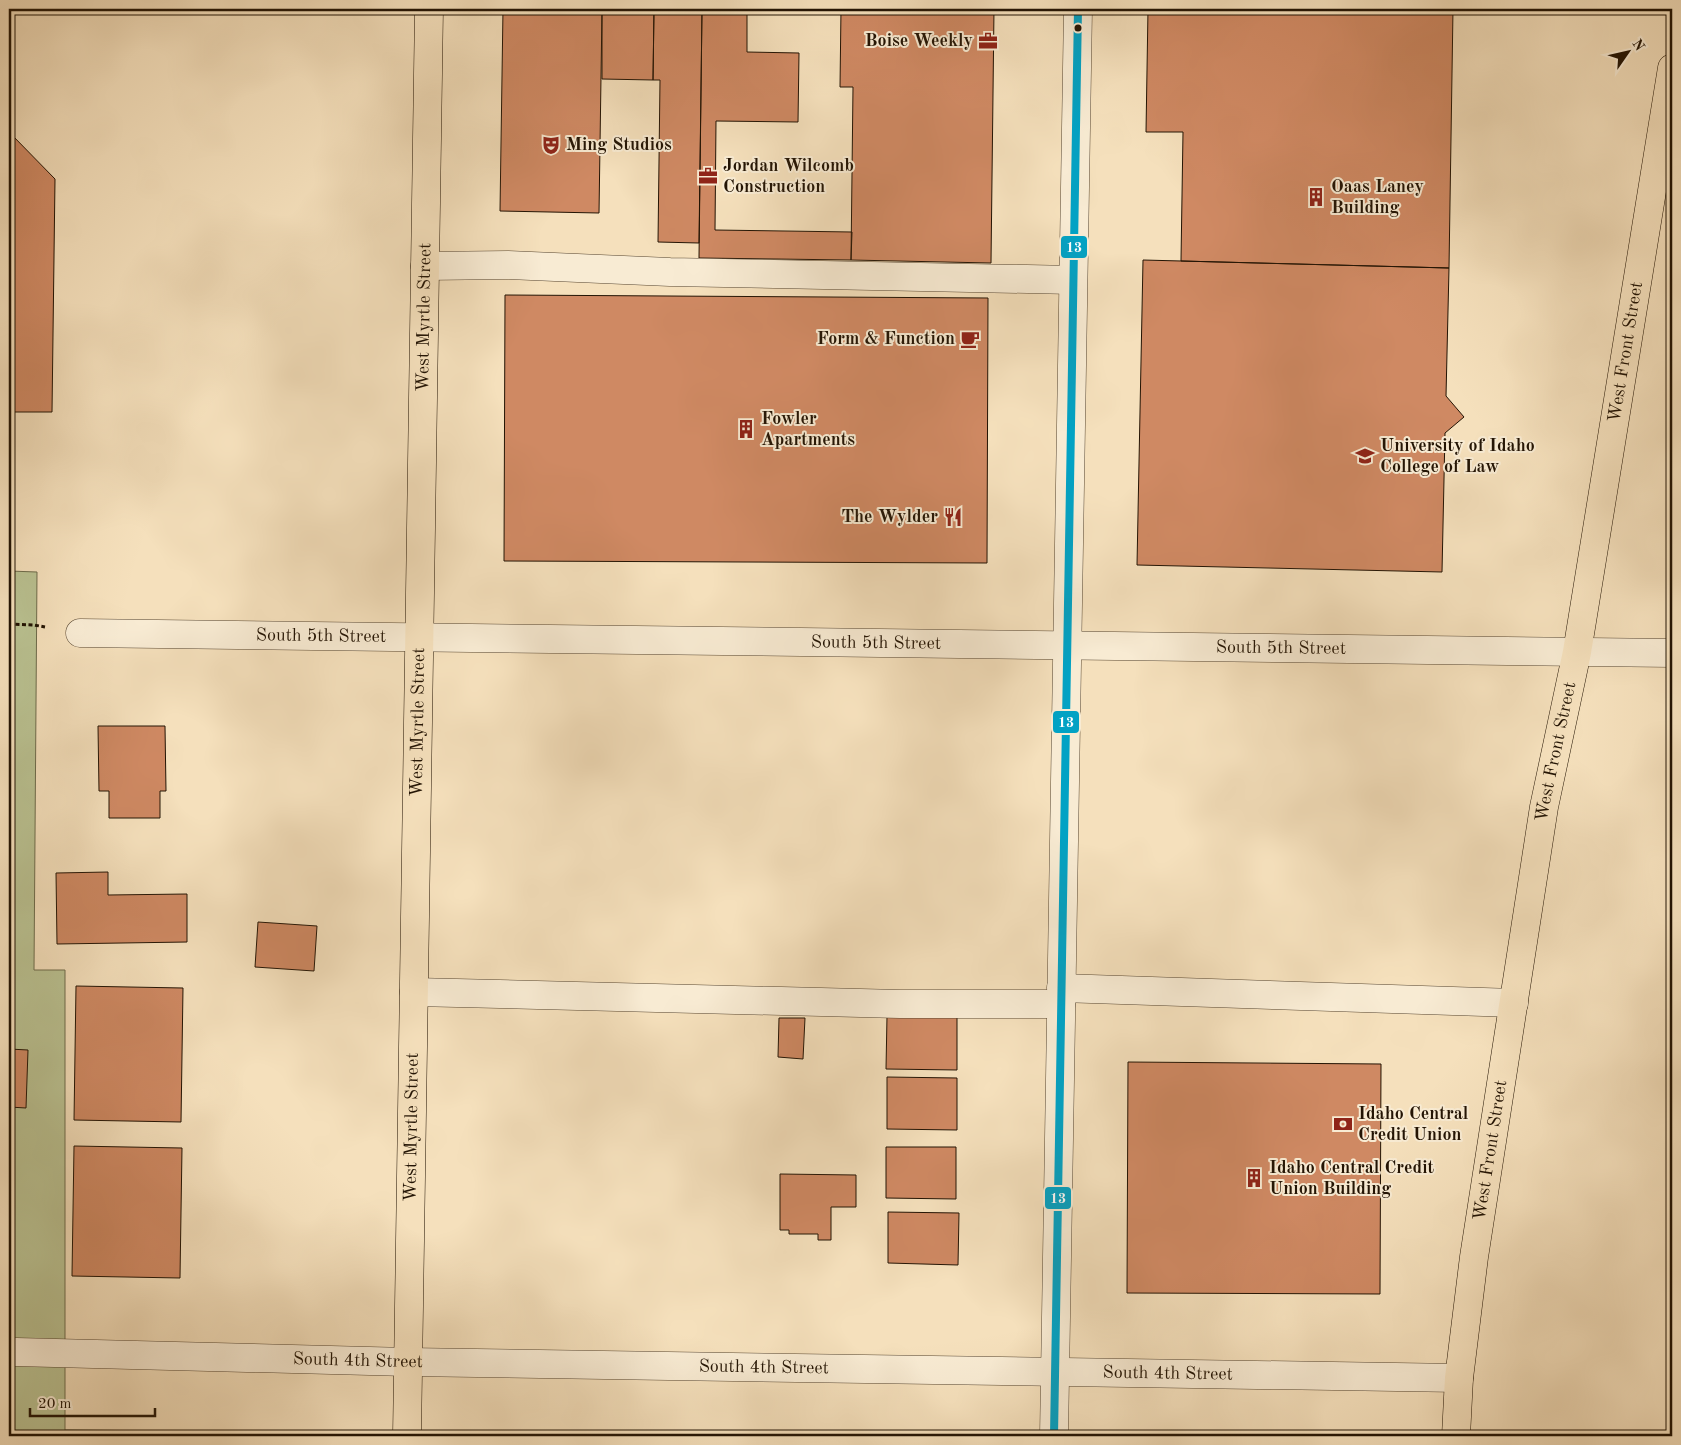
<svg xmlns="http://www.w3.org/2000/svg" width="1681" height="1445" font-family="'Old Standard TT',serif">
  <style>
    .green { fill: #bac292; stroke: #6e6b4b }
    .building { fill: #cf8963; stroke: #231404 }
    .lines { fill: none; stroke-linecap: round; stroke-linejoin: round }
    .minor-casing { stroke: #584732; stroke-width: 29 }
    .major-casing { stroke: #231404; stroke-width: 29 }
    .path { stroke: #231404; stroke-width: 3; stroke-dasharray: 4 2.5; stroke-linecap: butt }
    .minor { stroke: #f8ebd3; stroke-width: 28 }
    .major { stroke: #f5e0bc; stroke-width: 28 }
    .bus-1-casing { stroke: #f8ebd3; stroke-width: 11 }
    .bus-1 { stroke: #02a2c4; stroke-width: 8 }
    .bus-dot { fill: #231404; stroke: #f8ebd3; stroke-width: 2 }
    .labels { text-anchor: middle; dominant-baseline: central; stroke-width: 4; stroke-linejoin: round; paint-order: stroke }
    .poi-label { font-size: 18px; font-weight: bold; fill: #231404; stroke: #f8ebd3; text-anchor: start }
    .street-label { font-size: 18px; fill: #231404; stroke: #f8ebd3 }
    .line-badge { stroke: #f8ebd3; stroke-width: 2 }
    .badge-label { font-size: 14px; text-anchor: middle; font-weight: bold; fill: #fff }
  </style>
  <rect width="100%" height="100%" fill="#f5e0bc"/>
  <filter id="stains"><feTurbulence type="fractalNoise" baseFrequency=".004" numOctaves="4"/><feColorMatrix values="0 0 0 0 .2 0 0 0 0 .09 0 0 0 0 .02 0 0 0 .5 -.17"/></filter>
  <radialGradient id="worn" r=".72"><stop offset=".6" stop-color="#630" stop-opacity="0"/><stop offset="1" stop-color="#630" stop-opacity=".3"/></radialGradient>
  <path class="green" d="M9 571 37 572 34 970H65V1430L174 1431V1436H9Z"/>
  <path class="building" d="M503 9H602L599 213 500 211Z
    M602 9H654L653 80 602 79Z
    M654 9H702L699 243 658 242 660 80H653Z
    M702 9H797V14L747 13V52L799 53 798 122 716 121 715 230 852 232 851 260 699 258Z
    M841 9H994L991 263 851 260 853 87H840Z
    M1148 9H1453L1449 268 1181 261 1183 132H1146Z
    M9 134H11L55 179 52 412H9Z
    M1143 260 1449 268 1446 396 1464 417 1445 433 1442 572 1137 565Z
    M505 295 988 298 987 563 504 561Z
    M98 726H165L166 791H160V818H109V791H99Z
    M108 872V895L187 894V942L57 944 56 873Z
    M258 922 317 926 314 971 255 967Z
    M76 986 183 988 181 1122 74 1120Z
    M887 1016 957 1017V1070L886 1069Z
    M779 1018H805L803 1059 778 1057Z
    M9 1049 28 1050 26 1108 9 1107Z
    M1128 1062 1381 1064 1380 1294 1127 1293Z
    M887 1077 957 1078V1130L887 1129Z
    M74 1146 182 1148 180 1278 72 1276Z
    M886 1147H956V1199L886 1198Z
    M780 1174 856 1175V1207H831V1240H818V1234H789V1230H780Z
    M888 1212 959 1213 958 1265 888 1263Z"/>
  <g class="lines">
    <g class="minor-casing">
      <g id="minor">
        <path d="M425 266 508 265 670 272 1073 280"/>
        <path id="s1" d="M80 633 1672 653"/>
        <path d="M1061 988 1514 1003"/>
        <path d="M414 992 900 1004H1061"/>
        <path id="s2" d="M16 1352 408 1362 1459 1378"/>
        <path d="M1054 1436 1078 9"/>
      </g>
    </g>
    <g class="major-casing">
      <g id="major">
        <path id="s3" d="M407 1436 429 9"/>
        <path id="s4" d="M1456 1436 1459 1378 1474 1257 1544 807 1577 652 1672 68"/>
      </g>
    </g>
    <path class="path" d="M9 624 34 625 45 627"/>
    <use href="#minor" class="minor"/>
    <use href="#major" class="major"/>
    <g class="bus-1-casing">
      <path id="bus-1" d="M1054 1436 1078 9"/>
    </g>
    <use href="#bus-1" class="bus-1"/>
  </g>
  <defs>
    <g id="office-bare" transform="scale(1.5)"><path d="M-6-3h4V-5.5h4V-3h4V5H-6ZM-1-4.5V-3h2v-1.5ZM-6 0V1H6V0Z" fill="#8f2418" stroke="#f8ebd3" stroke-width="2.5" paint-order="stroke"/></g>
    <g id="theatre-bare" transform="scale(1.5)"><path d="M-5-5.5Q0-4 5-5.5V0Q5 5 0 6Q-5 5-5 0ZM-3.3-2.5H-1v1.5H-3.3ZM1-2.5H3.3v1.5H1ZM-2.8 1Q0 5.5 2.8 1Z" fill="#8f2418" stroke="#f8ebd3" stroke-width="2.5" paint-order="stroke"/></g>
    <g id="building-bare" transform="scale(1.5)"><path d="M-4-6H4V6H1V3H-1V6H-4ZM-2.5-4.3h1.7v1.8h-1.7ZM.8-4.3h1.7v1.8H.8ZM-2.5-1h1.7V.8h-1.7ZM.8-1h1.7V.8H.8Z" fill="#8f2418" stroke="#f8ebd3" stroke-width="2.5" paint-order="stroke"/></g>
    <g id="cafe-bare" transform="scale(1.5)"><path d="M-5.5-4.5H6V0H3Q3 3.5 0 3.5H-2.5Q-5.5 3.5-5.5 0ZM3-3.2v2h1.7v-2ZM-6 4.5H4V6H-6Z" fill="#8f2418" stroke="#f8ebd3" stroke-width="2.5" paint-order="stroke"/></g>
    <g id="university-bare" transform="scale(1.5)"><path d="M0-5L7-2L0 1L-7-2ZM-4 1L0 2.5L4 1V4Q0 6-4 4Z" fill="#8f2418" stroke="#f8ebd3" stroke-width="2.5" paint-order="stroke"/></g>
    <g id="restaurant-bare" transform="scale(1.5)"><path d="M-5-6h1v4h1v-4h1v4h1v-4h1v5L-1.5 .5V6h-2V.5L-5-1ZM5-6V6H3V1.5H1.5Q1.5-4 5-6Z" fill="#8f2418" stroke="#f8ebd3" stroke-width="2.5" paint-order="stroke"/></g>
    <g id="bank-bare" transform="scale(1.5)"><path d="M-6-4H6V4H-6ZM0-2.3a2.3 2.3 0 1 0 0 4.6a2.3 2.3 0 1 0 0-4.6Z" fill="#8f2418" stroke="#f8ebd3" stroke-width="2.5" paint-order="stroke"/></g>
  </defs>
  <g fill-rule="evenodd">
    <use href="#office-bare" x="988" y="41"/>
    <use href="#theatre-bare" x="551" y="145"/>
    <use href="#office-bare" x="708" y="176"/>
    <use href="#building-bare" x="1316" y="197"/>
    <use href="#cafe-bare" x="970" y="339"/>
    <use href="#building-bare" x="746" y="429"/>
    <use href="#university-bare" x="1365" y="456"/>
    <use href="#restaurant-bare" x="953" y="517"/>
    <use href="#bank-bare" x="1343" y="1124"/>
    <use href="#building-bare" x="1254" y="1178"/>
  </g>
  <circle class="bus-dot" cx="1078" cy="28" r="4.5"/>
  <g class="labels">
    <g class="poi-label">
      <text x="973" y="41" text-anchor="end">Boise Weekly</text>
      <text x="566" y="145">Ming Studios</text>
      <text x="723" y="166">Jordan Wilcomb<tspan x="723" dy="21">Construction</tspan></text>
      <text x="1331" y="187">Oaas Laney<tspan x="1331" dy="21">Building</tspan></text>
      <text x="955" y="339" text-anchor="end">Form &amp; Function</text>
      <text x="761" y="419">Fowler<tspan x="761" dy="21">Apartments</tspan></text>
      <text x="1380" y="446">University of Idaho<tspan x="1380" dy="21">College of Law</tspan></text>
      <text x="938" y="517" text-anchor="end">The Wylder</text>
      <text x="1358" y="1114">Idaho Central<tspan x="1358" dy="21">Credit Union</tspan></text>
      <text x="1269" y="1168">Idaho Central Credit<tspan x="1269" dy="21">Union Building</tspan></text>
    </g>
    <g class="street-label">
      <text stroke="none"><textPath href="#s3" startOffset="1119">West Myrtle Street</textPath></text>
      <text stroke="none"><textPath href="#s4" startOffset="1098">West Front Street</textPath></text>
      <text stroke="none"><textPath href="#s1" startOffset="241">South 5th Street</textPath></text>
      <text stroke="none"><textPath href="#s1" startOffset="796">South 5th Street</textPath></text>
      <text stroke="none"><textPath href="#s1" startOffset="1201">South 5th Street</textPath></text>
      <text stroke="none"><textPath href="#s3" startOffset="714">West Myrtle Street</textPath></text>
      <text stroke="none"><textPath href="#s4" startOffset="692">West Front Street</textPath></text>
      <text stroke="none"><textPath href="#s3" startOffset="309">West Myrtle Street</textPath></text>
      <text stroke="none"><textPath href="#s4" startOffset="288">West Front Street</textPath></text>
      <text stroke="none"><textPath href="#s2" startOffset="342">South 4th Street</textPath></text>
      <text stroke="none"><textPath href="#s2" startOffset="748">South 4th Street</textPath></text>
      <text stroke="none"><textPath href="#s2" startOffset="1152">South 4th Street</textPath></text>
    </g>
  </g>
  <g class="line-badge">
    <rect x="1060" y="235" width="28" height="24" rx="5" fill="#02a2c4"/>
    <rect x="1052" y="710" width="28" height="24" rx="5" fill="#02a2c4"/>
    <rect x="1044" y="1186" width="28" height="24" rx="5" fill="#02a2c4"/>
  </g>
  <g class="badge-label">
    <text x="1074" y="252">13</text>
    <text x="1066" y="727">13</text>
    <text x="1058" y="1203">13</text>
  </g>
  <rect width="1681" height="1445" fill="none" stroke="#f5e0bc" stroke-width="30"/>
  <rect x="10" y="10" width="1661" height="1425" fill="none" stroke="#231404" stroke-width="2.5"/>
  <rect x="15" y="15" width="1651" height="1415" fill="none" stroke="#231404"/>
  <g transform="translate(1628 52) rotate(56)" stroke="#f8ebd3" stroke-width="4" paint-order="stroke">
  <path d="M0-4L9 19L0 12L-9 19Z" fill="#231404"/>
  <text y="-8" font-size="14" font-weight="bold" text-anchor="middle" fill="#231404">N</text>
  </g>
  <path d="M30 1408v8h125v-8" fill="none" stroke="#231404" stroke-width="2.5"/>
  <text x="38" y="1408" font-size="15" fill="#231404" stroke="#f8ebd3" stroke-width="4" paint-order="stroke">20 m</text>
  <rect width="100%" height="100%" filter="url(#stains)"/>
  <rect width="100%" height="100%" fill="url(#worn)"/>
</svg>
